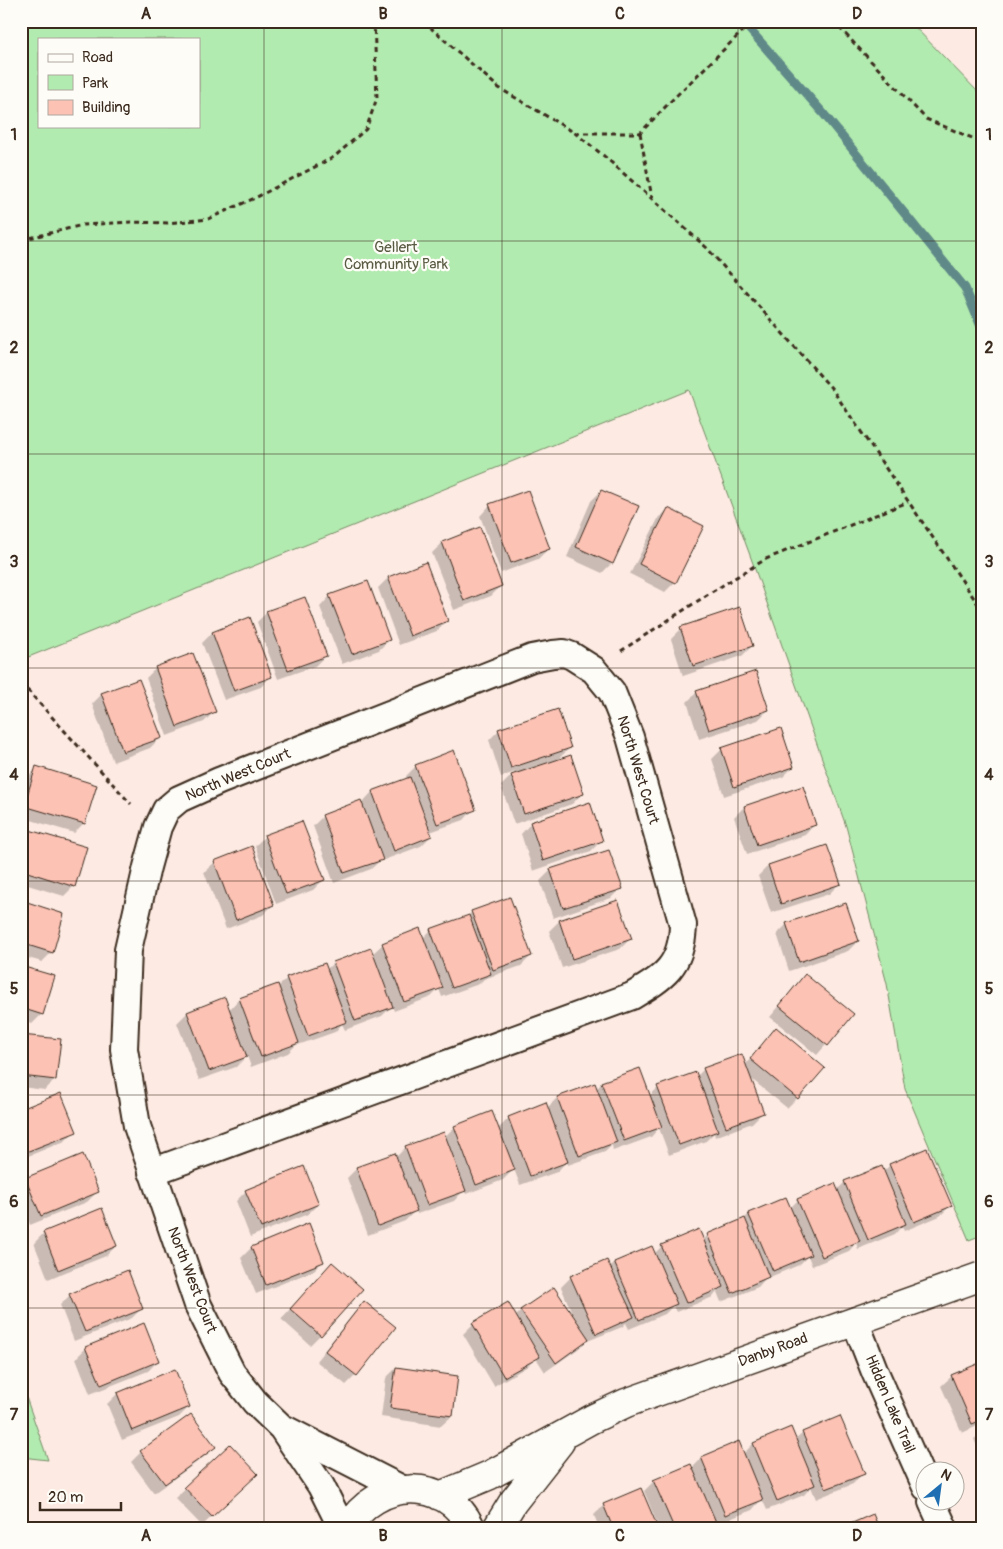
<svg xmlns="http://www.w3.org/2000/svg" width="1003" height="1549" font-family="Pangolin,sans-serif">
  <style>
    .green { fill: #b2ebaf; stroke: #768a66; fill-rule: evenodd }
    .shadow { fill: #0003 }
    .lines { fill: none; stroke-linecap: round; stroke-linejoin: round }
    .stream { stroke: #5f8988; stroke-width: 9 }
    .building { fill: #fcc2b4; stroke: #3b2a1e }
    .street-casing { stroke: #3b2a1e; stroke-width: 30 }
    .secondary-casing { stroke: #3b2a1e; stroke-width: 31 }
    .path { stroke: #3b2a1e; stroke-width: 3; stroke-dasharray: 5 4; stroke-linecap: butt }
    .street { stroke: #fdfcf7; stroke-width: 26 }
    .secondary { stroke: #fdfcf7; stroke-width: 28 }
    .grid { fill: none; stroke: #3b2a1e; stroke-width: 1; stroke-opacity: 0.55 }
    .labels { text-anchor: middle; dominant-baseline: central; stroke-width: 4.5; stroke-linejoin: round; paint-order: stroke }
    .park-label { font-size: 15px; fill: #595a42; stroke: #fdfcf7 }
    .street-label { font-size: 15px; fill: #3b2a1e; stroke: #fdfcf7 }
    .neatline { fill: none; stroke: #3b2a1e; stroke-width: 2 }
    .grid-label { font-size: 16px; text-anchor: middle; font-weight: bold; fill: #3b2a1e }
  </style>
  <rect width="100%" height="100%" fill="#fdebe3"/>
  <filter id="ink" filterUnits="userSpaceOnUse"><feTurbulence type="fractalNoise" baseFrequency=".02" numOctaves="2"/><feDisplacementMap in="SourceGraphic" scale="10" xChannelSelector="R" yChannelSelector="G"/><feConvolveMatrix kernelMatrix="1 2 1 2 8 2 1 2 1" color-interpolation-filters="sRGB"/></filter>
  <g filter="url(#ink)">
    <path class="green" d="M21 21H909L982 96V1235L969 1240 905 1089 887 984 846 826 751 558 689 390 21 660ZM39 39H199V126H39Z
      M21 1383 48 1460 21 1457Z"/>
    <path class="shadow" d="M976 21H982V27Z
      M601 491 612 563 602 573 567 557 591 501Z
      M490 505 548 549 538 559 501 573 480 516Z
      M668 509 675 582 665 592 630 574 658 519Z
      M479 529 501 586 491 596 454 610 432 553 442 543Z
      M425 564 447 621 437 631 399 645 378 588 388 578Z
      M330 596 389 640 379 650 342 664 320 607Z
      M267 612 325 656 315 666 278 679 257 622Z
      M250 619 271 676 261 687 224 700 202 643 212 633Z
      M681 629 752 646 742 656 683 676 671 639Z
      M156 668 214 712 204 722 167 736 146 678Z
      M697 692 768 710 758 720 699 739 687 702Z
      M102 694 160 738 150 748 113 762 92 704Z
      M499 730 570 748 556 761 582 794 572 804 514 824 501 786 515 772 501 777 489 740Z
      M722 749 793 767 783 777 724 796 712 759Z
      M416 766 474 809 464 820 430 832 431 836 421 846 384 860 383 858 371 869 334 883 313 826 323 816 361 804 372 792 407 780 406 776Z
      M37 768 84 823 74 833 21 817V795L27 778Z
      M802 787 815 824 805 835 747 854 734 817 744 807Z
      M531 823 601 841 591 851 533 871 521 834Z
      M26 830 74 886 64 896 21 883V836Z
      M265 836 323 880 313 890 276 904 255 846Z
      M609 851 621 888 611 898 553 918 540 881 550 871Z
      M215 862 273 905 263 915 226 929 204 872Z
      M768 866 839 884 829 894 771 913 758 876Z
      M21 902 52 952 42 962 21 956Z
      M618 902 630 939 620 949 562 968 549 931 559 921Z
      M472 912 531 956 521 966 484 979 479 984 442 997 439 989 431 997 394 1011 392 1006 382 1016 345 1030 342 1024 335 1032 298 1045 297 1044 288 1053 251 1067 247 1056 236 1067 199 1080 177 1023 187 1013 229 1010 239 999 278 987 287 978 326 970 333 963 372 954 383 944 423 938 431 930 468 916Z
      M787 924 858 941 848 951 789 971 777 934Z
      M21 967 42 1014 32 1024 21 1021Z
      M805 976 852 1015 817 1055 770 1017Z
      M776 1029 797 1098 787 1108 749 1077 762 1113 752 1123 715 1137 714 1133 706 1141 669 1155 659 1128 651 1137 613 1151 612 1145 605 1152 568 1165 567 1161 557 1172 520 1185 514 1169 503 1180 466 1194 464 1190 454 1201 417 1214 416 1210 405 1221 368 1235 347 1178 357 1168 395 1158 406 1147 444 1137 455 1127 498 1129 509 1118 547 1108 557 1098 594 1084 596 1089 602 1083 649 1096 658 1088 696 1077 704 1069 745 1065Z
      M21 1036 55 1080 45 1090 21 1087Z
      M21 1111 75 1131 65 1141 21 1159Z
      M890 1165 950 1206 940 1216 904 1231 902 1226 895 1234 858 1249 856 1243 849 1251 812 1266 808 1256 799 1265 765 1279 758 1287 721 1302 717 1292 713 1297 676 1312 673 1306 665 1314 629 1329 626 1323 622 1327 585 1342 578 1349 545 1372 536 1358 528 1366 494 1386 463 1334 473 1324 515 1317 521 1311 554 1289 572 1316 573 1315 561 1287 571 1277 610 1268 615 1263 654 1254 662 1246 703 1240 708 1235 742 1221 749 1214 790 1208 798 1200 837 1190 844 1183 881 1167 883 1172Z
      M26 1179 97 1192 87 1202 30 1225 21 1202V1183Z
      M246 1191 318 1204 308 1214 250 1237 236 1201Z
      M308 1225 323 1261 313 1271 256 1294 241 1258 251 1248Z
      M44 1233 116 1246 106 1256 48 1279 34 1243Z
      M322 1273 320 1335 310 1345 281 1319Z
      M70 1295 142 1308 132 1318 74 1341 60 1305Z
      M364 1303 394 1327 356 1375 346 1385 316 1361 354 1313Z
      M86 1348 158 1361 148 1371 90 1394 76 1358Z
      M982 1363V1424L962 1433 941 1386 952 1376Z
      M396 1368 452 1416 441 1426 381 1417 386 1378Z
      M174 1371 189 1407 179 1417 122 1440 107 1404 117 1394Z
      M803 1433 863 1473 853 1484 816 1499 811 1487 804 1495 767 1510 762 1499 752 1510 715 1525 714 1522 708 1528H659L644 1491 654 1481 692 1468 702 1458 743 1454 753 1444 795 1440Z
      M982 1433V1474L976 1462 981 1456 974 1439Z
      M230 1446 246 1484 202 1526 175 1498Z
      M214 1447 204 1457 154 1493 131 1462 141 1452Z
      M604 1505 657 1528H599L594 1515Z"/>
    <g class="lines">
      <path class="stream" d="M742 21 823 113 965 288 982 329"/>
    </g>
    <path class="building" d="M528 490 550 549 511 563 489 504Z
      M601 490 639 506 613 564 576 547Z
      M668 508 704 526 676 583 639 564Z
      M480 527 502 586 464 601 442 542Z
      M426 562 448 621 410 636 388 577Z
      M368 581 390 640 352 654 329 595Z
      M305 597 327 656 288 670 266 611Z
      M740 607 753 646 693 666 680 627Z
      M250 617 272 677 234 691 212 632Z
      M193 653 216 712 177 727 155 667Z
      M756 671 769 710 709 730 696 691Z
      M139 679 162 738 123 752 101 693Z
      M558 709 571 748 511 768 498 729Z
      M781 728 794 767 734 787 721 748Z
      M454 750 476 810 437 824 415 765Z
      M571 755 584 794 524 814 511 775Z
      M36 766 97 785 85 824 24 806Z
      M410 777 432 836 394 851 372 791Z
      M803 786 816 825 757 845 744 806Z
      M361 800 383 860 344 873 322 815Z
      M590 802 603 841 543 861 530 822Z
      M302 821 325 880 286 894 264 835Z
      M26 829 87 847 75 887 21 870V845Z
      M827 845 841 884 781 904 768 865Z
      M252 846 274 905 236 920 214 861Z
      M609 850 623 889 563 908 550 869Z
      M510 897 532 956 493 970 471 911Z
      M21 900 64 914 53 953 21 943Z
      M618 900 632 939 572 959 559 920Z
      M846 903 859 941 799 962 786 923Z
      M469 915 491 974 452 988 430 929Z
      M420 928 443 988 404 1002 382 943Z
      M371 948 393 1007 355 1021 333 962Z
      M325 963 347 1022 308 1036 286 977Z
      M21 966 55 976 43 1015 21 1008Z
      M805 974 854 1014 828 1046 779 1006Z
      M278 984 299 1043 261 1057 239 998Z
      M225 997 247 1057 209 1071 187 1012Z
      M776 1027 825 1068 798 1099 750 1059Z
      M21 1035 61 1039 56 1080 21 1076Z
      M742 1054 764 1113 726 1127 703 1068Z
      M640 1068 662 1127 624 1141 601 1082Z
      M696 1072 718 1131 679 1145 657 1086Z
      M595 1083 617 1142 579 1156 557 1097Z
      M61 1093 77 1132 21 1154V1109Z
      M546 1102 568 1162 530 1176 508 1117Z
      M492 1111 515 1170 476 1185 454 1126Z
      M444 1132 466 1191 427 1205 405 1146Z
      M927 1148 952 1206 914 1222 889 1164Z
      M395 1153 417 1211 378 1226 356 1167Z
      M83 1154 99 1192 41 1216 25 1178Z
      M304 1166 319 1204 261 1228 245 1190Z
      M882 1166 906 1224 868 1240 844 1181Z
      M835 1183 860 1241 822 1257 797 1199Z
      M786 1197 811 1255 773 1271 748 1213Z
      M102 1208 117 1246 58 1270 43 1232Z
      M745 1218 769 1277 732 1293 707 1234Z
      M309 1223 324 1262 266 1285 251 1247Z
      M699 1229 724 1287 686 1303 661 1245Z
      M652 1246 677 1304 639 1320 614 1262Z
      M607 1260 634 1317 596 1334 570 1276Z
      M332 1262 363 1289 321 1336 290 1309Z
      M128 1270 143 1309 85 1332 69 1294Z
      M554 1287 589 1339 556 1363 520 1310Z
      M364 1301 396 1327 357 1376 325 1351Z
      M508 1302 540 1357 504 1377 472 1323Z
      M144 1323 159 1361 101 1385 85 1347Z
      M982 1362V1420L972 1424 951 1375Z
      M396 1367 458 1376 453 1416 390 1408Z
      M175 1369 190 1407 132 1431 117 1393Z
      M191 1414 216 1447 165 1484 140 1451Z
      M840 1416 865 1474 826 1489 802 1432Z
      M791 1427 815 1485 777 1501 753 1443Z
      M739 1441 763 1500 725 1515 701 1457Z
      M230 1444 258 1474 212 1517 184 1487Z
      M691 1464 716 1522 702 1528H674L653 1480Z
      M641 1488 658 1528H613L603 1504Z
      M873 1514 879 1528H841Z"/>
    <g class="lines">
      <g class="street-casing">
        <path id="street" d="M152 1172 632 996C664 977 682 966 683 925L630 737 612 692 594 670 572 656 564 653 553 654 532 658 219 781 179 799 166 810 158 827 147 867 128 950 124 1049 137 1126 198 1305 232 1373 255 1402 282 1428 321 1486 342 1528
          M855 1321 875 1372 926 1487
          M285 1429 402 1489
          M932 1502 944 1528"/>
      </g>
      <g class="secondary-casing">
        <path id="secondary" d="M440 1496 490 1475 592 1419 626 1403 982 1276
          M348 1528C375 1478 447 1475 471 1528
          M497 1528 513 1502 560 1442"/>
      </g>
      <path class="path" d="M423 21 499 88 575 133 604 156 707 248 832 389 982 610
        M833 21 926 119 982 142
        M575 133H640L672 100 753 21
        M640 133 652 198
        M21 240 83 225 131 222 168 223 208 219 257 197 334 157 366 129 377 98 374 21
        M621 651 710 593 766 559 908 502
        M21 683 131 804"/>
      <use href="#street" class="street"/>
      <use href="#secondary" class="secondary"/>
    </g>
  </g>
  <path class="grid" d="M264 21V1528M502 21V1528M738 21V1528M21 241H982M21 454H982M21 668H982M21 881H982M21 1095H982M21 1308H982"/>
  <g class="labels">
    <g class="park-label">
      <text x="396" y="247">Gellert<tspan x="396" dy="17">Community Park</tspan></text>
    </g>
    <g class="street-label">
      <text transform="translate(638 770) rotate(73)">North West Court</text>
      <text transform="translate(238 775) rotate(-23)">North West Court</text>
      <text transform="translate(192 1280) rotate(69)">North West Court</text>
      <text transform="translate(773 1350) rotate(-20)">Danby Road</text>
      <text transform="translate(890 1404) rotate(67)">Hidden Lake Trail</text>
    </g>
  </g>
  <rect width="1003" height="1549" fill="none" stroke="#fdfcf7" stroke-width="55"/>
  <rect x="38" y="38" width="162" height="90" fill="#fdfcf7" stroke="#afa8a0"/>
  <rect x="48" y="54" width="25" height="8" fill="#fdfcf7" stroke="#afa8a0"/>
  <text x="82" y="62" font-size="15" fill="#3b2a1e">Road</text>
  <rect x="48" y="75" width="25" height="15" fill="#b2ebaf" stroke="#afa8a0"/>
  <text x="82" y="88" font-size="15" fill="#3b2a1e">Park</text>
  <rect x="48" y="100" width="25" height="15" fill="#fcc2b4" stroke="#afa8a0"/>
  <text x="82" y="112" font-size="15" fill="#3b2a1e">Building</text>
  <g transform="translate(940 1486) rotate(29)"><circle r="24" fill="#fdfcf7" stroke="#afa8a0"/>
  <path d="M0-4L9 19L0 12L-9 19Z" fill="#1f6fb2"/>
  <text y="-8" font-size="14" font-weight="bold" text-anchor="middle" fill="#3b2a1e">N</text>
  </g>
  <path d="M40 1502v8h81v-8" fill="none" stroke="#3b2a1e" stroke-width="2.5"/>
  <text x="48" y="1502" font-size="15" fill="#3b2a1e" stroke="#fdfcf7" stroke-width="4" paint-order="stroke">20 m</text>
  <rect x="28" y="28" width="948" height="1494" class="neatline"/>
  <g class="grid-label">
    <text x="146" y="19">A</text>
    <text x="383" y="19">B</text>
    <text x="620" y="19">C</text>
    <text x="857" y="19">D</text>
    <text x="14" y="140">1</text>
    <text x="989" y="140">1</text>
    <text x="14" y="353">2</text>
    <text x="989" y="353">2</text>
    <text x="14" y="567">3</text>
    <text x="989" y="567">3</text>
    <text x="14" y="780">4</text>
    <text x="989" y="780">4</text>
    <text x="14" y="994">5</text>
    <text x="989" y="994">5</text>
    <text x="14" y="1207">6</text>
    <text x="989" y="1207">6</text>
    <text x="14" y="1420">7</text>
    <text x="989" y="1420">7</text>
    <text x="146" y="1541">A</text>
    <text x="383" y="1541">B</text>
    <text x="620" y="1541">C</text>
    <text x="857" y="1541">D</text>
  </g>
</svg>
